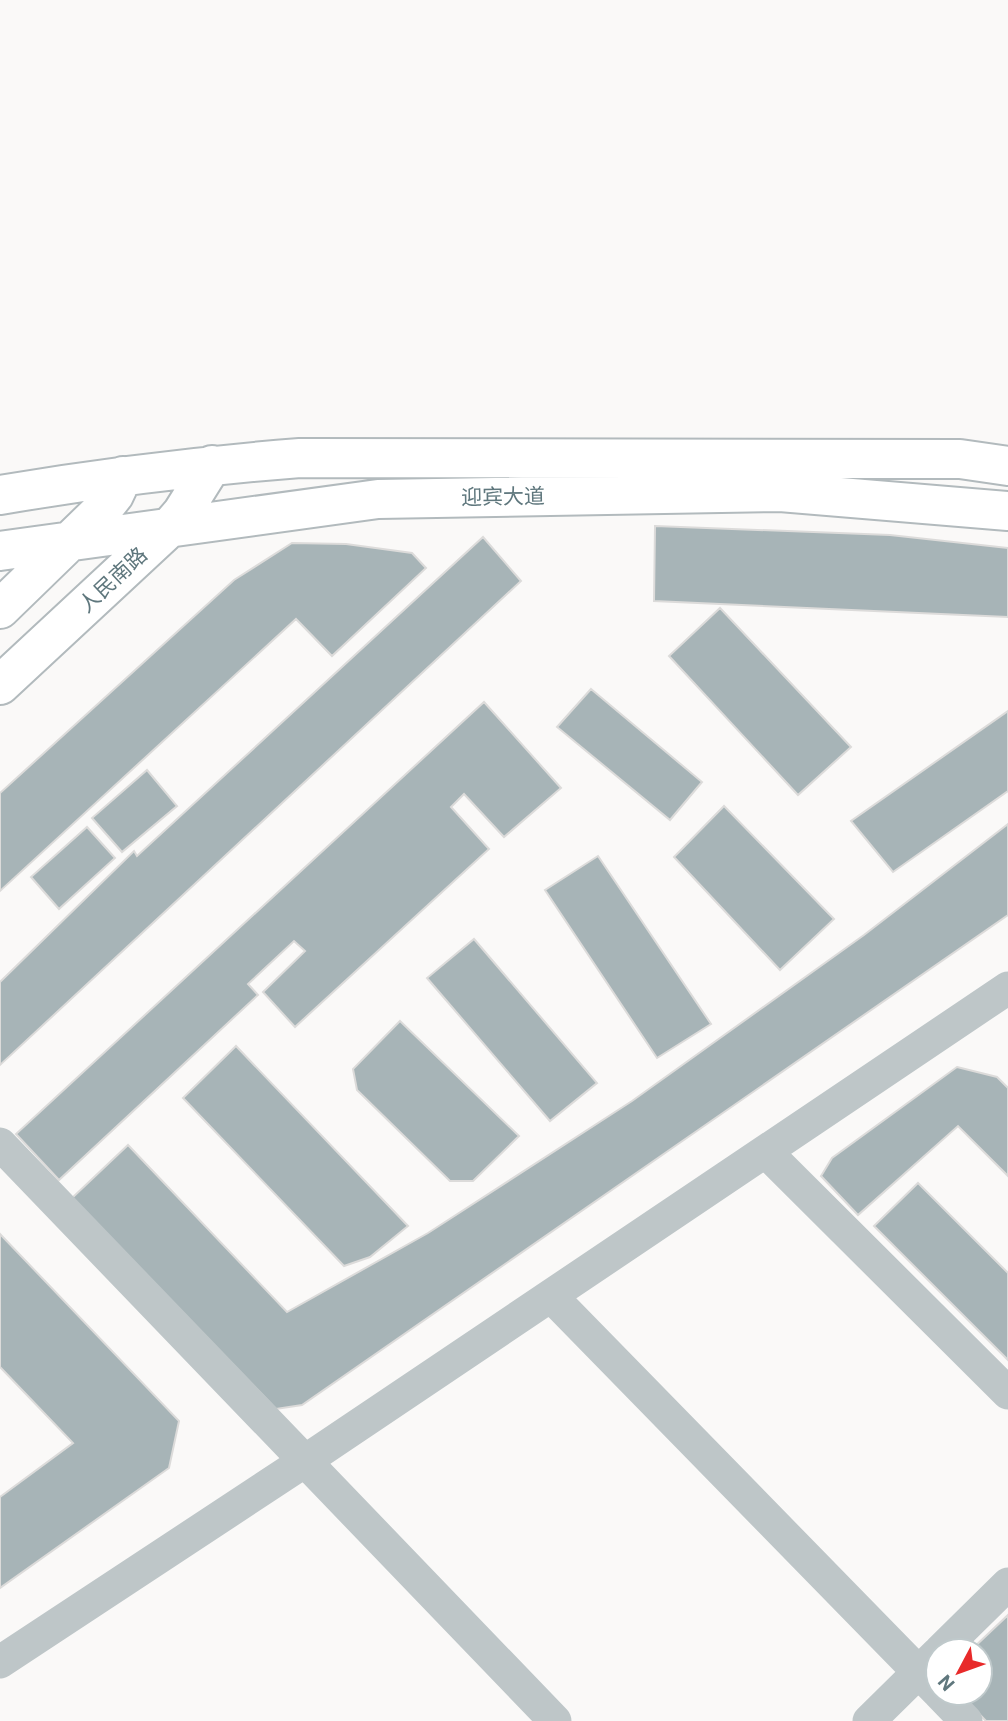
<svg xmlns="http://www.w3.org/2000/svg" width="1008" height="1721" font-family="Roboto,'Noto Sans SC',sans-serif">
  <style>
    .building { fill: #a7b4b7; stroke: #dcdbda; stroke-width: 2 }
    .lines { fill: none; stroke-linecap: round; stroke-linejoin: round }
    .major-casing { stroke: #b2babd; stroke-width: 42 }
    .minor { stroke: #bec6c8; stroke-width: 33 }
    .major { stroke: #fff; stroke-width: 38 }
    .labels { text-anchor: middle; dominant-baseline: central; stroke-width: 7; stroke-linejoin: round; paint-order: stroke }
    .street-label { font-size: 21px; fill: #5f777d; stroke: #fff }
  </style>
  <rect width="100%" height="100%" fill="#faf9f8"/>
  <path class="building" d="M655 526 890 535 1008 548V617L654 601Z
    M483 537 521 581 0 1065V982L134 851 137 856Z
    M292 543 346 544 412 553 426 568 332 656 296 619 0 891V793L234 580Z
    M720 608 851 747 798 795 669 656Z
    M591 689 702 782 670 820 557 727Z
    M484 702 561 788 504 837 464 794 451 807 489 849 295 1027 263 992 305 951 294 941 248 984 258 995 59 1180 16 1134Z
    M1008 711V791L893 872 851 821Z
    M147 770 177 806 122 852 92 818Z
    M724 806 834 919 780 970 674 857Z
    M1008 824V915L302 1405 276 1409 72 1198 128 1145 287 1312 428 1233 632 1101 864 935Z
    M87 827 115 858 59 909 31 877Z
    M598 856 711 1024 657 1058 545 890Z
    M474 939 597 1083 550 1121 427 978Z
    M400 1021 519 1136 473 1181H450L357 1090 353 1069Z
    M236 1046 408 1226 370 1257 344 1266 183 1098Z
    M957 1067 997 1077 1008 1088V1176L958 1126 858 1215 821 1176 832 1158Z
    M918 1183 1008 1273V1360L874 1226Z
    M0 1234 179 1421 169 1468 0 1588V1497L73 1443 0 1367Z
    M1008 1615V1721H986L959 1693H980V1651H970Z"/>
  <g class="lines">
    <g class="major-casing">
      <path id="major" d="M0 495C100 478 199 466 300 458L960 459 1008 466
        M0 551 378 499 780 492 1008 511
        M0 609 102 510 114 495 123 476
        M0 685 169 528 182 513 212 465"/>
    </g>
    <path class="minor" d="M0 1144 555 1721
      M766 1152 1008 1393
      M551 1296 938 1692
      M940 1651 1008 1584
      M0 1662 305 1461 1008 988
      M939 1693 966 1721
      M869 1721 938 1653"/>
    <use href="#major" class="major"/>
  </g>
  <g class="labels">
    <g class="street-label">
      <text transform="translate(503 497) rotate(-1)">迎宾大道</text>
      <text transform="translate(113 580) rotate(-43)">人民南路</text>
    </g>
  </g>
  <g transform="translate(959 1672) rotate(229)"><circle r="33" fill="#ffffff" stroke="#bfc9cb" stroke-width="2"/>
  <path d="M0-5L12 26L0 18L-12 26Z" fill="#e82a2a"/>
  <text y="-10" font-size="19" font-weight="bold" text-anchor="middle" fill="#5f777d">N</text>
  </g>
</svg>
